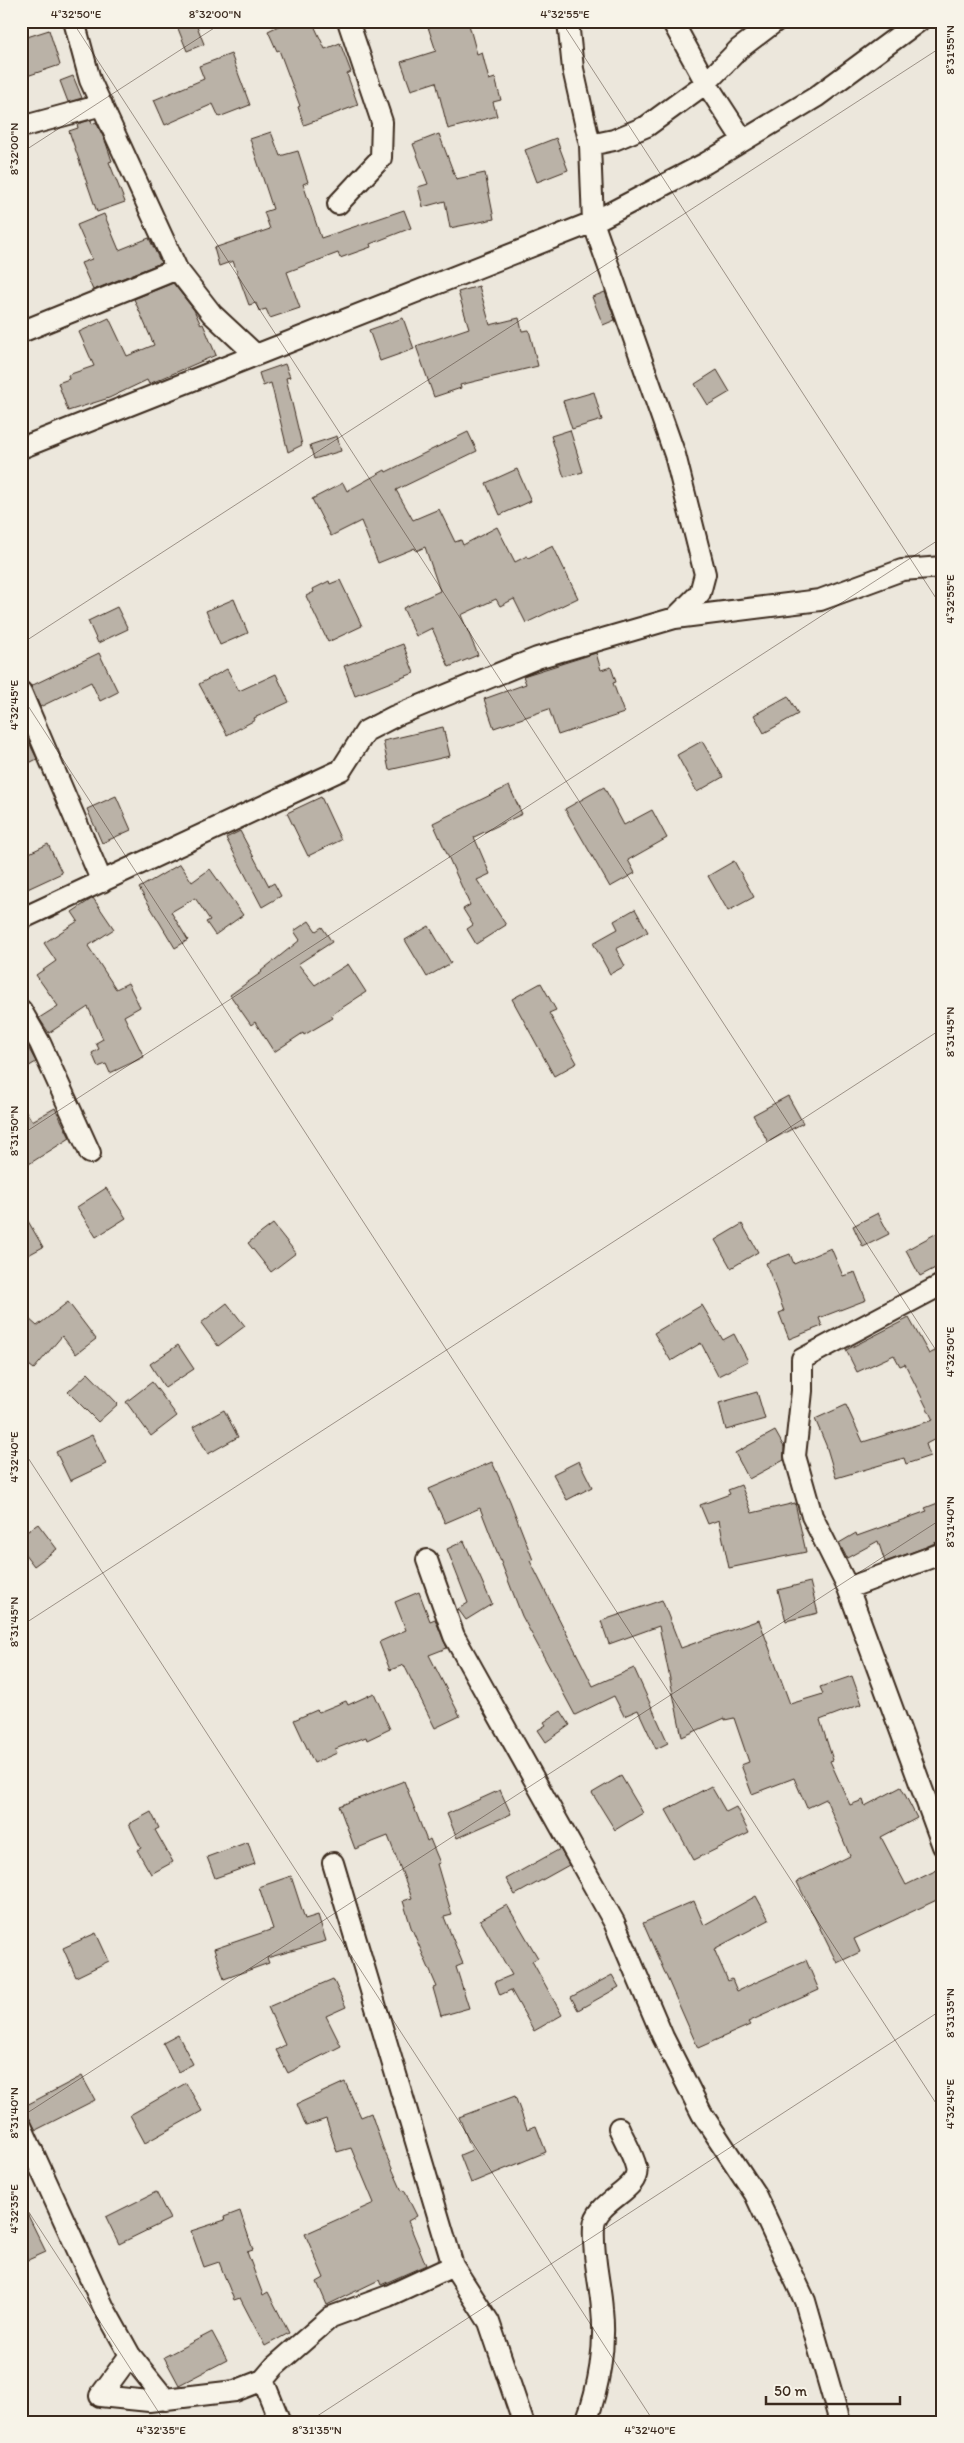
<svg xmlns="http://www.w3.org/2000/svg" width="964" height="2443" font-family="Itim,sans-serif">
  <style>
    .building { fill: #bab2a7; stroke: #3b2a1e }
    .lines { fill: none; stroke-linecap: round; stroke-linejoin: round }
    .minor-casing { stroke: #3b2a1e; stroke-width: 24 }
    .minor { stroke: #f7f3e8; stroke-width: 20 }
    .ticks { fill: none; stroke: #3b2a1e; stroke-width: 1; stroke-opacity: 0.45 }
    .neatline { fill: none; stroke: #3b2a1e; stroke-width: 2 }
    .ticks-label { font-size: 12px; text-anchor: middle; fill: #3b2a1e }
  </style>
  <rect width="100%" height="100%" fill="#ece7dc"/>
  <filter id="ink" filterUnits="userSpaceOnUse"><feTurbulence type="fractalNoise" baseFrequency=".02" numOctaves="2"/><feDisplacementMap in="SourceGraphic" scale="10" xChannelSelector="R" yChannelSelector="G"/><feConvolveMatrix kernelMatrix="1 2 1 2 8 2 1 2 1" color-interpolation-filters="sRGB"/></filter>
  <g filter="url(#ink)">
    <path class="building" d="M175 21H195L204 44 187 51Z
      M289 21H312L325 49 340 43 351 72 347 74 358 105 304 125 298 107 300 106 279 50 277 51 268 31Z
      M426 21H468L477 54 482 52 489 80 495 78 501 100 493 102 497 116 448 129 436 82 411 90 401 62 436 51Z
      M49 30 60 65 27 76 21 57V39Z
      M231 54 250 105 219 117 213 104 165 125 154 100 204 79 199 66Z
      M73 76 82 98 68 102 60 81Z
      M91 120 92 124 96 122 106 143 112 161 109 162 125 202 97 212 69 131 78 128 77 124Z
      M271 132 280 156 298 151 308 182 303 184 321 238 404 210 411 228 370 244 371 247 340 258 338 253 287 272 300 308 270 318 266 309 259 311 256 303 249 305 233 261 219 266 214 248 270 229 264 212 273 209 250 139Z
      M439 134 456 179 485 173 494 219 450 228 445 201 423 207 418 187 428 184 413 144Z
      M556 138 568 170 537 182 525 150Z
      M104 214 119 250 149 238 161 263 93 290 81 263 92 259 77 225Z
      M173 283 194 310 201 325 203 324 216 355 149 384 147 380 109 398 68 411 58 383 69 379 68 375 94 366 79 332 109 318 127 356 154 345 134 299Z
      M479 286 490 325 519 318 522 331 529 330 538 366 460 385 461 388 434 397 416 346 469 328 458 292Z
      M605 292 615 320 603 325 592 297Z
      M403 318 414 349 380 361 369 330Z
      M285 364 290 377 286 378 302 445 288 452 271 383 263 386 259 373Z
      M717 370 730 392 708 405 695 384Z
      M594 392 602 420 572 429 563 401Z
      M570 430 583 472 564 477 551 436Z
      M468 432 477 451 396 490 413 520 439 509 455 542 461 540 463 545 497 527 515 562 527 556 528 558 553 546 578 598 526 623 514 599 500 606 496 599 461 615 478 655 449 667 432 628 416 636 403 608 440 591 425 547 416 551 415 548 378 563 361 521 331 536 312 499 343 483 347 491 385 470 386 472Z
      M337 436 341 451 314 459 310 445Z
      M517 469 531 501 500 515 486 483Z
      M340 580 362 626 328 642 306 596 314 592 313 589 329 581 330 584Z
      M234 599 248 633 220 645 206 611Z
      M117 607 128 629 98 643 88 621Z
      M403 644 414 673 355 696 344 666Z
      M99 653 118 692 100 701 91 682 40 707 31 686Z
      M596 653 601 670 611 667 616 682 613 683 624 713 558 735 549 709 494 728 484 699 526 684 523 676Z
      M227 669 239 691 276 674 289 702 254 718 255 720 227 735 199 684Z
      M788 696 798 714 764 733 754 715Z
      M21 726 37 759 21 767Z
      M443 727 450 756 389 770 383 741Z
      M702 741 723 777 697 792 677 755Z
      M509 786 522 814 474 837 490 874 477 880 506 925 476 944 467 929 473 925 463 909 470 905 433 823Z
      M604 787 624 825 652 810 667 838 628 860 635 873 610 887 565 809Z
      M116 796 131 830 102 843 87 809Z
      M321 797 341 840 308 856 287 813Z
      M240 831 269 886 274 883 281 896 262 907 226 838Z
      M48 844 62 873 21 892V857Z
      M734 861 754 897 728 911 708 876Z
      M180 864 192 882 210 869 243 915 215 935 206 922 210 920 195 898 171 912 188 940 175 948 139 888Z
      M93 898 114 929 88 946 116 989 128 983 140 1007 124 1016 144 1057 110 1073 106 1064 98 1067 92 1053 99 1049 96 1043 103 1039 88 1007 49 1033 39 1018 58 1006 36 975 56 961 44 943 78 921 72 912Z
      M635 909 648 932 616 949 625 966 610 974 593 943 618 929 614 921Z
      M309 921 316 931 322 927 332 942 298 964 315 985 348 964 366 992 331 1015 333 1018 304 1035 303 1033 274 1052 255 1022 251 1025 230 995 262 972 261 971 300 940 294 931Z
      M429 926 451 963 427 977 405 940Z
      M541 983 556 1010 549 1013 577 1063 554 1076 512 999Z
      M21 1034 36 1062 21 1071Z
      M788 1096 803 1123 768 1142 753 1115Z
      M21 1103 32 1121 55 1108 70 1138 21 1169Z
      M106 1188 126 1218 96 1237 77 1207Z
      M21 1209 43 1247 21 1259Z
      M878 1213 889 1234 863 1247 853 1226Z
      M273 1224 296 1253 271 1272 248 1243Z
      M742 1224 758 1252 731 1268 715 1240Z
      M937 1233 943 1244V1264L920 1276 906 1250Z
      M831 1248 843 1276 855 1272 866 1300 819 1318 822 1326 789 1339 779 1313 784 1311 766 1263 790 1254 794 1264Z
      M68 1302 96 1339 76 1354 62 1336 34 1369 21 1359V1327L28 1318 37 1326Z
      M227 1303 245 1326 218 1346 201 1323Z
      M702 1305 723 1340 734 1334 748 1361 718 1376 701 1343 671 1361 654 1333Z
      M909 1318 929 1354 935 1351 943 1365V1440L941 1436 926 1444 930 1456 906 1464 904 1458 836 1478 826 1445 815 1419 846 1405 863 1442 933 1420 905 1364 900 1366 894 1355 857 1372 846 1350Z
      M178 1345 194 1369 165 1388 150 1364Z
      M88 1373 118 1404 98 1422 68 1392Z
      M152 1382 177 1416 151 1436 126 1402Z
      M757 1392 765 1419 726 1430 719 1403Z
      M224 1410 238 1437 208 1454 193 1427Z
      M775 1431 784 1447V1460L749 1479 735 1453Z
      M92 1435 106 1464 70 1481 56 1452Z
      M579 1461 592 1487 567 1500 553 1474Z
      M492 1462 510 1501 533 1560 530 1561 593 1686 634 1668 668 1743 656 1749 638 1710 624 1716 614 1696 575 1715 522 1616 480 1508 445 1523 429 1489Z
      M741 1485 752 1513 795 1503 806 1552 729 1568 719 1520 708 1524 700 1505 730 1494 728 1490Z
      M943 1501V1539L926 1547 885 1562 878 1541 847 1558 839 1543 856 1533 857 1536 927 1511 925 1508Z
      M38 1524 57 1549 34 1566 21 1549V1536Z
      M464 1541 492 1604 466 1620 458 1609 468 1603 447 1549Z
      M810 1582 818 1613 786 1621 778 1590Z
      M419 1592 430 1621 435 1619 447 1648 429 1655 460 1716 435 1728 404 1665 390 1670 379 1642 406 1630 395 1602Z
      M662 1600 681 1648 759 1620 790 1704 823 1694 820 1687 852 1676 862 1704 820 1720 833 1760 830 1761 850 1805 863 1800 865 1806 901 1787 917 1818 881 1837 906 1885 937 1870 943 1882V1897L854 1939 860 1952 837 1963 797 1882 850 1856 826 1799 807 1808 794 1778 752 1794 741 1765 749 1762 734 1718 725 1720V1718L682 1737 659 1626 609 1644 601 1621Z
      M374 1693 390 1729 367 1740 366 1737 335 1749 337 1753 314 1763 294 1720 317 1710 319 1712 346 1701 348 1705Z
      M561 1711 570 1725 546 1742 538 1730 546 1725 544 1722Z
      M621 1776 643 1813 615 1830 592 1793Z
      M404 1781 427 1841 430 1839 440 1863 437 1864 452 1915 444 1917 463 1964 456 1967 469 2008 441 2016 433 1988 437 1987 411 1927 403 1901 412 1898 388 1836 355 1849 339 1806Z
      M711 1786 726 1812 736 1807 749 1833 694 1860 666 1810Z
      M500 1790 511 1814 457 1838 447 1814Z
      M151 1812 159 1828 155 1830 173 1862 151 1874 137 1850 141 1848 129 1824Z
      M248 1842 255 1864 215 1878 207 1857Z
      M560 1849 569 1865 515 1895 506 1879Z
      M291 1876 305 1919 318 1915 326 1941 267 1958 269 1963 224 1979 214 1949 273 1929 259 1887Z
      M756 1896 769 1920 714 1949 728 1981 732 1979 737 1991 806 1960 819 1990 748 2022 750 2025 698 2048 643 1923 694 1901 704 1925Z
      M507 1905 538 1958 532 1961 562 2015 534 2031 511 1990 500 1995 495 1982 512 1975 480 1920Z
      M96 1933 109 1961 76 1977 63 1948Z
      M612 1975 619 1987 578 2010 571 1997Z
      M333 1979 346 2007 326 2016 341 2046 288 2073 276 2050 285 2045 268 2007Z
      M178 2035 193 2064 178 2072 163 2043Z
      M82 2076 95 2100 36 2130 28 2117 22 2114 21 2108Z
      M345 2082 361 2117 371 2113 383 2148 402 2191 404 2190 417 2216 408 2221 426 2265 381 2285 379 2280 327 2305 317 2282 324 2278 305 2234 374 2203 351 2148 337 2152 326 2119 306 2126 297 2104Z
      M186 2083 202 2111 145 2143 130 2115Z
      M515 2096 527 2129 536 2126 546 2152 471 2183 460 2155 472 2150 459 2117Z
      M156 2192 170 2219 119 2244 106 2217Z
      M21 2201 46 2252 28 2260 21 2245Z
      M240 2211 253 2250 247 2252 263 2295 268 2292 289 2333 265 2346 240 2298 234 2300 219 2262 204 2267 191 2231 225 2220 224 2217Z
      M212 2332 227 2360 179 2385 164 2357Z"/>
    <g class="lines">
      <g class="minor-casing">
        <path id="minor" d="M74 21 90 80 177 269
          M568 21 573 69 590 145 593 222 675 455 705 574 700 593 675 618
          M672 21 706 83 743 140
          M21 127 102 105
          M590 145 614 140 647 126 706 83 739 49 776 21
          M338 204 381 158 382 122 348 21
          M21 332 177 269 212 314 256 355 593 222 706 163 816 97 919 21
          M21 448 256 355
          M21 692 102 882
          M21 919 341 770 366 731 395 716 537 658 675 618 820 600 902 570 943 567
          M21 1010 40 1043 90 1153
          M943 1284 802 1359V1391L795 1456 812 1516 848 1588 943 1846
          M427 1560 454 1636 614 1922 663 2037 702 2114 755 2194 805 2301 840 2422
          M848 1588 943 1553
          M333 1863 453 2266 489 2322 523 2422
          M21 2126 104 2308 130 2355 166 2400
          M263 2380 280 2422
          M100 2396 149 2401 235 2391 263 2380 275 2366 331 2317 388 2296 453 2266
          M100 2396 130 2355
          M586 2422C599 2387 606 2346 602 2309 600 2282 592 2254 594 2226 596 2200 642 2190 636 2167 633 2154 624 2140 619 2128"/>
      </g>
      <use href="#minor" class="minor"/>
    </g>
  </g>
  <path class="ticks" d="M72 21 943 1361M561 21 943 609M21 153 225 21M21 644 943 46M21 695 943 2114M21 1135 943 537M21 1447 654 2422M21 1626 943 1028M21 2117 943 1518M21 2200 165 2422M308 2422 943 2009"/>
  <rect width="964" height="2443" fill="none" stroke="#f7f3e8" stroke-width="55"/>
  <path d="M766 2396v8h134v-8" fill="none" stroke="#3b2a1e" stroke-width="2.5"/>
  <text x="774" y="2396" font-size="15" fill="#3b2a1e" stroke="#f7f3e8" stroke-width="4" paint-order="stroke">50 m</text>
  <rect x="28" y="28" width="908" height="2388" class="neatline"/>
  <g class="ticks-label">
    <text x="76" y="18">4°32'50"E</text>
    <text x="215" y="18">8°32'00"N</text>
    <text x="565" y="18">4°32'55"E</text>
    <text transform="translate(950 50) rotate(-90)" y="4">8°31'55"N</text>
    <text transform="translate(14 149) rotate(-90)" y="4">8°32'00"N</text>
    <text transform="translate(950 599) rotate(-90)" y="4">4°32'55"E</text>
    <text transform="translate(14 705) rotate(-90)" y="4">4°32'45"E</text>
    <text transform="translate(950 1032) rotate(-90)" y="4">8°31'45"N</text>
    <text transform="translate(14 1131) rotate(-90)" y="4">8°31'50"N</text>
    <text transform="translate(950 1352) rotate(-90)" y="4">4°32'50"E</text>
    <text transform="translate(14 1457) rotate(-90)" y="4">4°32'40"E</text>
    <text transform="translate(950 1522) rotate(-90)" y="4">8°31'40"N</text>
    <text transform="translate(14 1622) rotate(-90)" y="4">8°31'45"N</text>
    <text transform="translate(950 2013) rotate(-90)" y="4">8°31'35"N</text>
    <text transform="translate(950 2104) rotate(-90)" y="4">4°32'45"E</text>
    <text transform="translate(14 2113) rotate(-90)" y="4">8°31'40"N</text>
    <text transform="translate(14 2209) rotate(-90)" y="4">4°32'35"E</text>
    <text x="161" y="2434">4°32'35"E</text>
    <text x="317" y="2434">8°31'35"N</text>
    <text x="650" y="2434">4°32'40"E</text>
  </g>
</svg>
